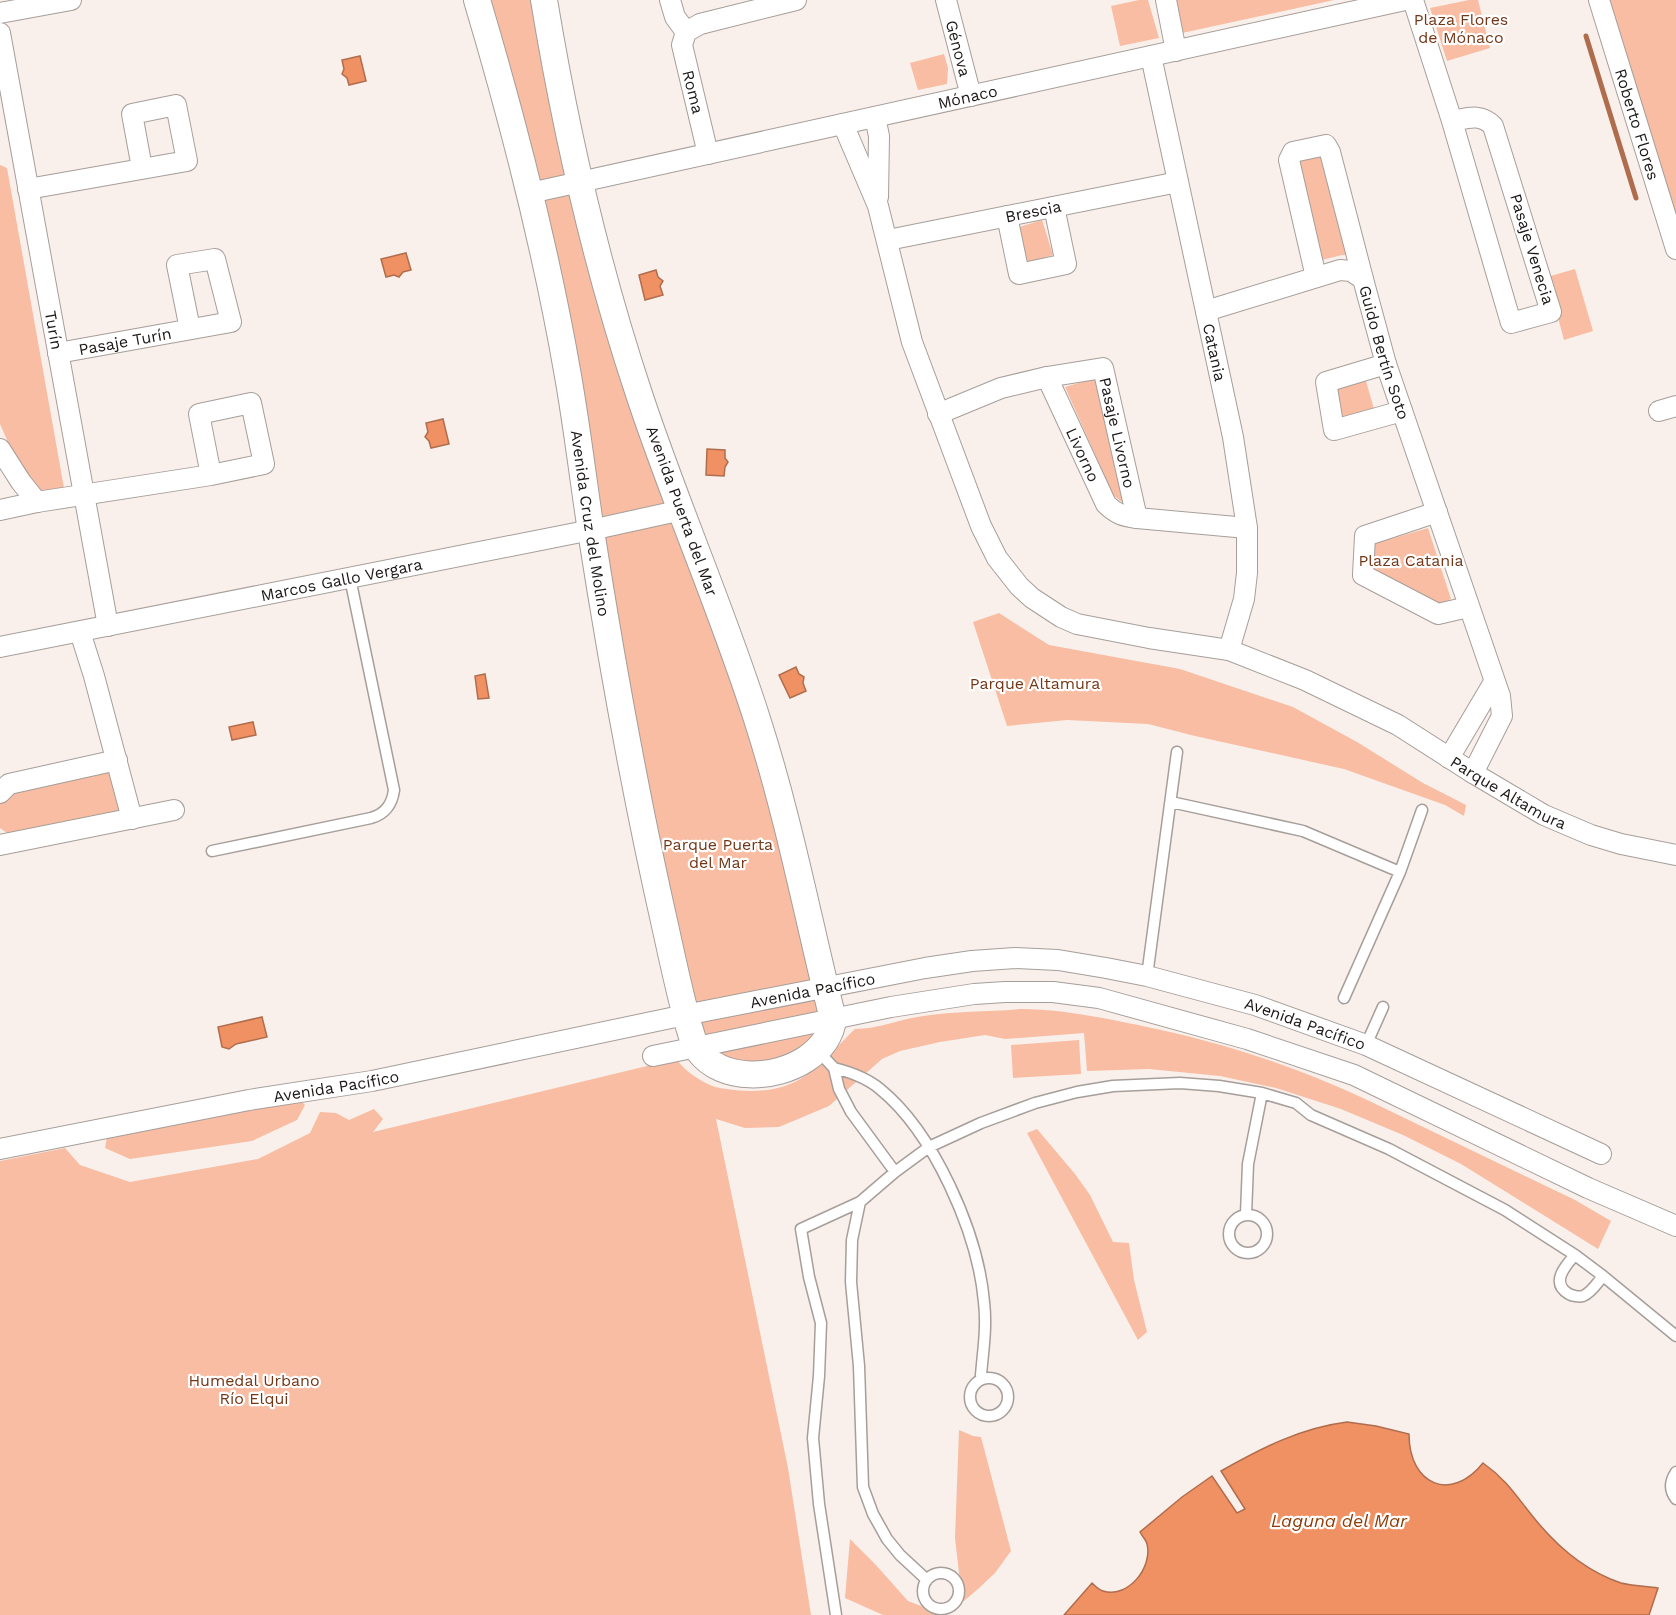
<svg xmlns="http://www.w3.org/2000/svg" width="1676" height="1615" font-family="'Work Sans',sans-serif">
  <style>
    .green { fill: #f8bda2 }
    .water { fill: #f09164; stroke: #b06d4d; stroke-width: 1.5 }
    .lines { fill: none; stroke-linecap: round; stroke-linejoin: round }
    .stream { stroke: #b06d4d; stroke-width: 5 }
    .service-casing { stroke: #a69e9a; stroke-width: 13 }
    .minor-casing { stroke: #a69e9a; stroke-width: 22 }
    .tertiary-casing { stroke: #a69e9a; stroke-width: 28 }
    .service { stroke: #fff; stroke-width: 10 }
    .minor { stroke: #fff; stroke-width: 20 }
    .tertiary { stroke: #fff; stroke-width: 26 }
    .labels { text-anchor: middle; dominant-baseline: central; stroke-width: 4.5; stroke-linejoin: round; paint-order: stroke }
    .park-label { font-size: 16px; fill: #733717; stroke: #fff }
    .street-label { font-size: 16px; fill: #1b1817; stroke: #fff }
    .water-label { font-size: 18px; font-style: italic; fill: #8f3b04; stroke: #fff }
  </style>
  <rect width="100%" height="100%" fill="#f9f0ec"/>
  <path class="green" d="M487 0H535L548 80 748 720 823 1015 819 1039 777 1063 731 1061 712 1049 700 1023 656 867Z
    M1139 0H1148L1159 38 1120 46 1111 6Z
    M1175 0H1334L1182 33Z
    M1469 0H1478L1490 48 1447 61 1430 8Z
    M1602 0H1676V220Z
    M944 54 948 68 947 84 918 90 910 63Z
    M1317 153 1326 162 1351 255H1342L1318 261 1297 170 1300 157Z
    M0 165 7 168 64 488 42 493 18 465 0 424Z
    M1042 220 1053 255 1027 263 1016 228Z
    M1575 269 1593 331 1564 340 1547 277Z
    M1095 378 1101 390 1123 503 1113 495 1065 387Z
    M1366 381 1374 409 1342 419 1335 389Z
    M1428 528 1451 599 1440 604 1371 570 1373 544Z
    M999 613 1049 645 1180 669 1293 707 1357 742 1423 783 1466 805 1464 816 1445 805 1344 769 1195 736 1148 724 1067 720 1007 726 973 622Z
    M107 770 113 775 120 811 117 816 10 835 0 828V803L6 795Z
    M1020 1009C1060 1009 1098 1017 1138 1025 1216 1041 1291 1064 1363 1098L1575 1200 1611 1221 1598 1249 1461 1164 1403 1135 1341 1109 1276 1088 1220 1076 1149 1069 1087 1071 1084 1033 1005 1039 985 1035 940 1042 900 1051 882 1059 829 1106 779 1127 745 1128 716 1119 788 1468 811 1615H0V1161L65 1148 80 1165 130 1182 258 1159 310 1133 320 1112 336 1113 349 1120 374 1109 383 1119 373 1132 676 1059C685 1070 695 1078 708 1084 713 1087 720 1088 726 1089 754 1093 781 1092 805 1076 825 1063 838 1045 855 1029 878 1029 900 1019 923 1016 955 1011 988 1012 1020 1009Z
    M1079 1040 1081 1074 1013 1078 1011 1045Z
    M301 1101 305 1105 297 1120 252 1141 130 1159 105 1148 107 1137Z
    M1037 1129 1075 1174 1090 1195 1113 1242 1129 1243 1134 1280 1147 1332 1138 1340 1027 1133Z
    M959 1430 973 1436 981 1437 1011 1551 995 1573 978 1589 958 1606 940 1615H883L845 1598 850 1539 875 1564 908 1601 929 1609 948 1604 958 1593 960 1582 955 1538Z"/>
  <path class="water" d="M360 56 366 81 349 85 347 78 342 74 344 69 342 60Z
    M406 253 411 270 403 272 399 277 394 275 386 277 381 259Z
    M656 270 658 277 663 281 660 286 663 295 645 300 639 275Z
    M443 419 449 444 431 448 429 441 425 437 428 432 426 423Z
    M707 449 725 450V458L728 462 725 467 724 476 706 475Z
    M796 667 799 674 804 677 803 683 806 691 790 698 779 675Z
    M485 674 489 698 478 699 475 676Z
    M253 722 256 735 232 740 229 727Z
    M262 1017 267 1037 236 1044 229 1049 222 1047 218 1027Z
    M1347 1422 1376 1426 1409 1434C1409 1485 1451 1503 1483 1463 1510 1482 1519 1501 1539 1524 1562 1551 1588 1572 1621 1583 1633 1586 1646 1586 1658 1588L1649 1615H1064L1092 1583C1095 1586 1099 1590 1103 1591 1128 1599 1153 1567 1147 1544 1146 1540 1142 1536 1140 1532L1182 1497 1212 1476 1237 1513 1245 1509 1221 1471C1262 1448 1300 1428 1347 1422Z"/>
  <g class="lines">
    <path class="stream" d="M1586 36 1636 198"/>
    <g class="service-casing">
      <path id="service" d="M1171 802 1303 831 1400 872
        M212 851 371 818C385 814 392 805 394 790L350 578
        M1147 976 1177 752
        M1344 998 1400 872 1422 810
        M1366 1045 1383 1007
        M818 1051 834 1068 839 1089 851 1112 895 1172
        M834 1068C850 1072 867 1078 880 1089 934 1133 978 1233 984 1302 987 1327 983 1351 981 1375L982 1379
        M860 1202 852 1240 851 1282 859 1366 863 1487 873 1514 887 1539 900 1555 927 1580
        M1246 1214 1248 1164 1262 1093
        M1229 1234a19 19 0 1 1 38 0a19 19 0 1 1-38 0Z
        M1575 1255C1565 1266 1550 1283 1569 1294 1572 1296 1579 1297 1583 1296 1591 1293 1598 1282 1603 1276
        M970 1397a19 19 0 1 1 38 0a19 19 0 1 1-38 0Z
        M1676 1472C1670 1481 1669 1490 1676 1499
        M923 1591a18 18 0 1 1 36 0a18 18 0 1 1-36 0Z
        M836 1615 819 1504 813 1438 819 1376 821 1323 809 1277 801 1229 860 1202 895 1172 929 1147 981 1123 1035 1103 1077 1092 1113 1086 1180 1083 1219 1086 1262 1093 1296 1103 1311 1115 1389 1149 1505 1210 1575 1255 1603 1276 1676 1336"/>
    </g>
    <g class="minor-casing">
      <g id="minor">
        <path d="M670 0 675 17 686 32"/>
        <path id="s1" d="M946 0 971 96"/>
        <path d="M1166 0 1176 51"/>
        <path d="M1413 0 1452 121 1511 323 1551 312 1493 126C1481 113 1468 118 1452 121"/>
        <path id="s2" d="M1599 0 1676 249"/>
        <path d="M0 13 71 0"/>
        <path id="s3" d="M0 33 108 626"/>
        <path id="s4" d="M1151 56 1233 437 1247 528V573L1244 599 1229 650"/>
        <path d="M875 117 879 136 878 197"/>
        <path id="s5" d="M843 124 878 206 912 342 981 526 997 558 1019 586 1032 598 1061 617 1077 624 1149 638 1229 650 1305 680 1398 725 1473 773 1544 815 1591 835 1621 844 1676 855"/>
        <path d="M708 154 682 45 686 32 700 24 796 0"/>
        <path d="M28 189 187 161 176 105 132 114 142 168"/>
        <path id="s6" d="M530 193 1405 0"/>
        <path d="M1007 216 1019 274 1066 264 1054 207"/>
        <path id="s7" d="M888 240 1178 182"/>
        <path d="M1316 277 1289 160 1293 152 1326 145 1330 152 1363 279"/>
        <path id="s8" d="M1206 311 1340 270 1351 271 1363 279 1386 364 1500 696 1502 716 1473 773"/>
        <path id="s9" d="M58 353 231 322 215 259 177 265 190 329"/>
        <path d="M1386 364 1326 382 1334 430 1402 411"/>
        <path id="s10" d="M1047 377 1103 368 1137 518"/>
        <path d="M1659 411 1676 406"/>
        <path id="s11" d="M938 414 1001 388 1047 377 1106 504C1116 514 1123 516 1137 518L1247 528"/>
        <path d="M0 449 21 482 37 502 211 475 264 464 251 403 199 414 211 475"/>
        <path d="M0 510 37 502"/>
        <path d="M1437 512 1365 536 1363 575 1438 614 1468 607"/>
        <path d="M80 632 94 676 132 819"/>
        <path id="s12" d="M0 647 591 530 682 510"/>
        <path d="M1449 758 1494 682"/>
        <path d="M0 793 9 784 117 760"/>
        <path d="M0 845 174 810"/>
        <path d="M653 1056 891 1007 974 994 1005 992H1053L1099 998 1247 1039 1354 1075 1588 1188 1676 1226"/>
        <path id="s13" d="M0 1149 249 1100 372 1081 685 1015 925 968 972 961 1015 958 1058 960 1106 968 1147 976 1255 1005 1366 1045 1601 1154"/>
      </g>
    </g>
    <g class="tertiary-casing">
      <g id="tertiary">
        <path id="s14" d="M477 0C514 124 546 249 568 376 577 427 583 479 591 531 612 665 636 798 666 930 673 962 680 995 689 1027 692 1035 693 1044 698 1050 722 1083 776 1079 806 1059 821 1049 831 1037 833 1019 808 919 789 818 757 719 722 609 675 503 639 394 596 265 566 133 544 0"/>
      </g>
    </g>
    <use href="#service" class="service"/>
    <use href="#minor" class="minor"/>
    <use href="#tertiary" class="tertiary"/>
  </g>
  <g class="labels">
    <g class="park-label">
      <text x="1461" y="19">Plaza Flores<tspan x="1461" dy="18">de Mónaco</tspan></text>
      <text x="1411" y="560">Plaza Catania</text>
      <text x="1035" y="683">Parque Altamura</text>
      <text x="718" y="844">Parque Puerta<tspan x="718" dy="18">del Mar</tspan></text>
      <text x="254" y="1380">Humedal Urbano<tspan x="254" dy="18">Río Elqui</tspan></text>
    </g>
    <g class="street-label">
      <text stroke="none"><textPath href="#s1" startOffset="50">Génova</textPath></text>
      <text transform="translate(693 92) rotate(76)">Roma</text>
      <text stroke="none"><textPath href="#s6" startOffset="448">Mónaco</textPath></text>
      <text stroke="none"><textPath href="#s2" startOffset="130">Roberto Flores</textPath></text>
      <text stroke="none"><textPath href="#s7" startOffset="148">Brescia</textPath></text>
      <text transform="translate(1532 249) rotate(73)">Pasaje Venecia</text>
      <text stroke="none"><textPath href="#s3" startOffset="302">Turín</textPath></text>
      <text stroke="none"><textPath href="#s9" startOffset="68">Pasaje Turín</textPath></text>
      <text stroke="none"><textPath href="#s4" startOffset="303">Catania</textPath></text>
      <text stroke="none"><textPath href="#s8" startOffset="242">Guido Bertín Soto</textPath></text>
      <text stroke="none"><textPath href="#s10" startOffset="123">Pasaje Livorno</textPath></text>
      <text stroke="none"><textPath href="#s11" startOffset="201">Livorno</textPath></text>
      <text transform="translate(682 511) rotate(70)">Avenida Puerta del Mar</text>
      <text stroke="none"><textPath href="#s14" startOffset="536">Avenida Cruz del Molino</textPath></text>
      <text stroke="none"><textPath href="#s12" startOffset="348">Marcos Gallo Vergara</textPath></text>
      <text stroke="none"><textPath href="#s5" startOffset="1036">Parque Altamura</textPath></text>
      <text stroke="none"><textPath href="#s13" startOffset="828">Avenida Pacífico</textPath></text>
      <text stroke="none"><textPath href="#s13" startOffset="1332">Avenida Pacífico</textPath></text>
      <text stroke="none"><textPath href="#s13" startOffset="342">Avenida Pacífico</textPath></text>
    </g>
    <g class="water-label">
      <text x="1339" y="1520">Laguna del Mar</text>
    </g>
  </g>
</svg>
